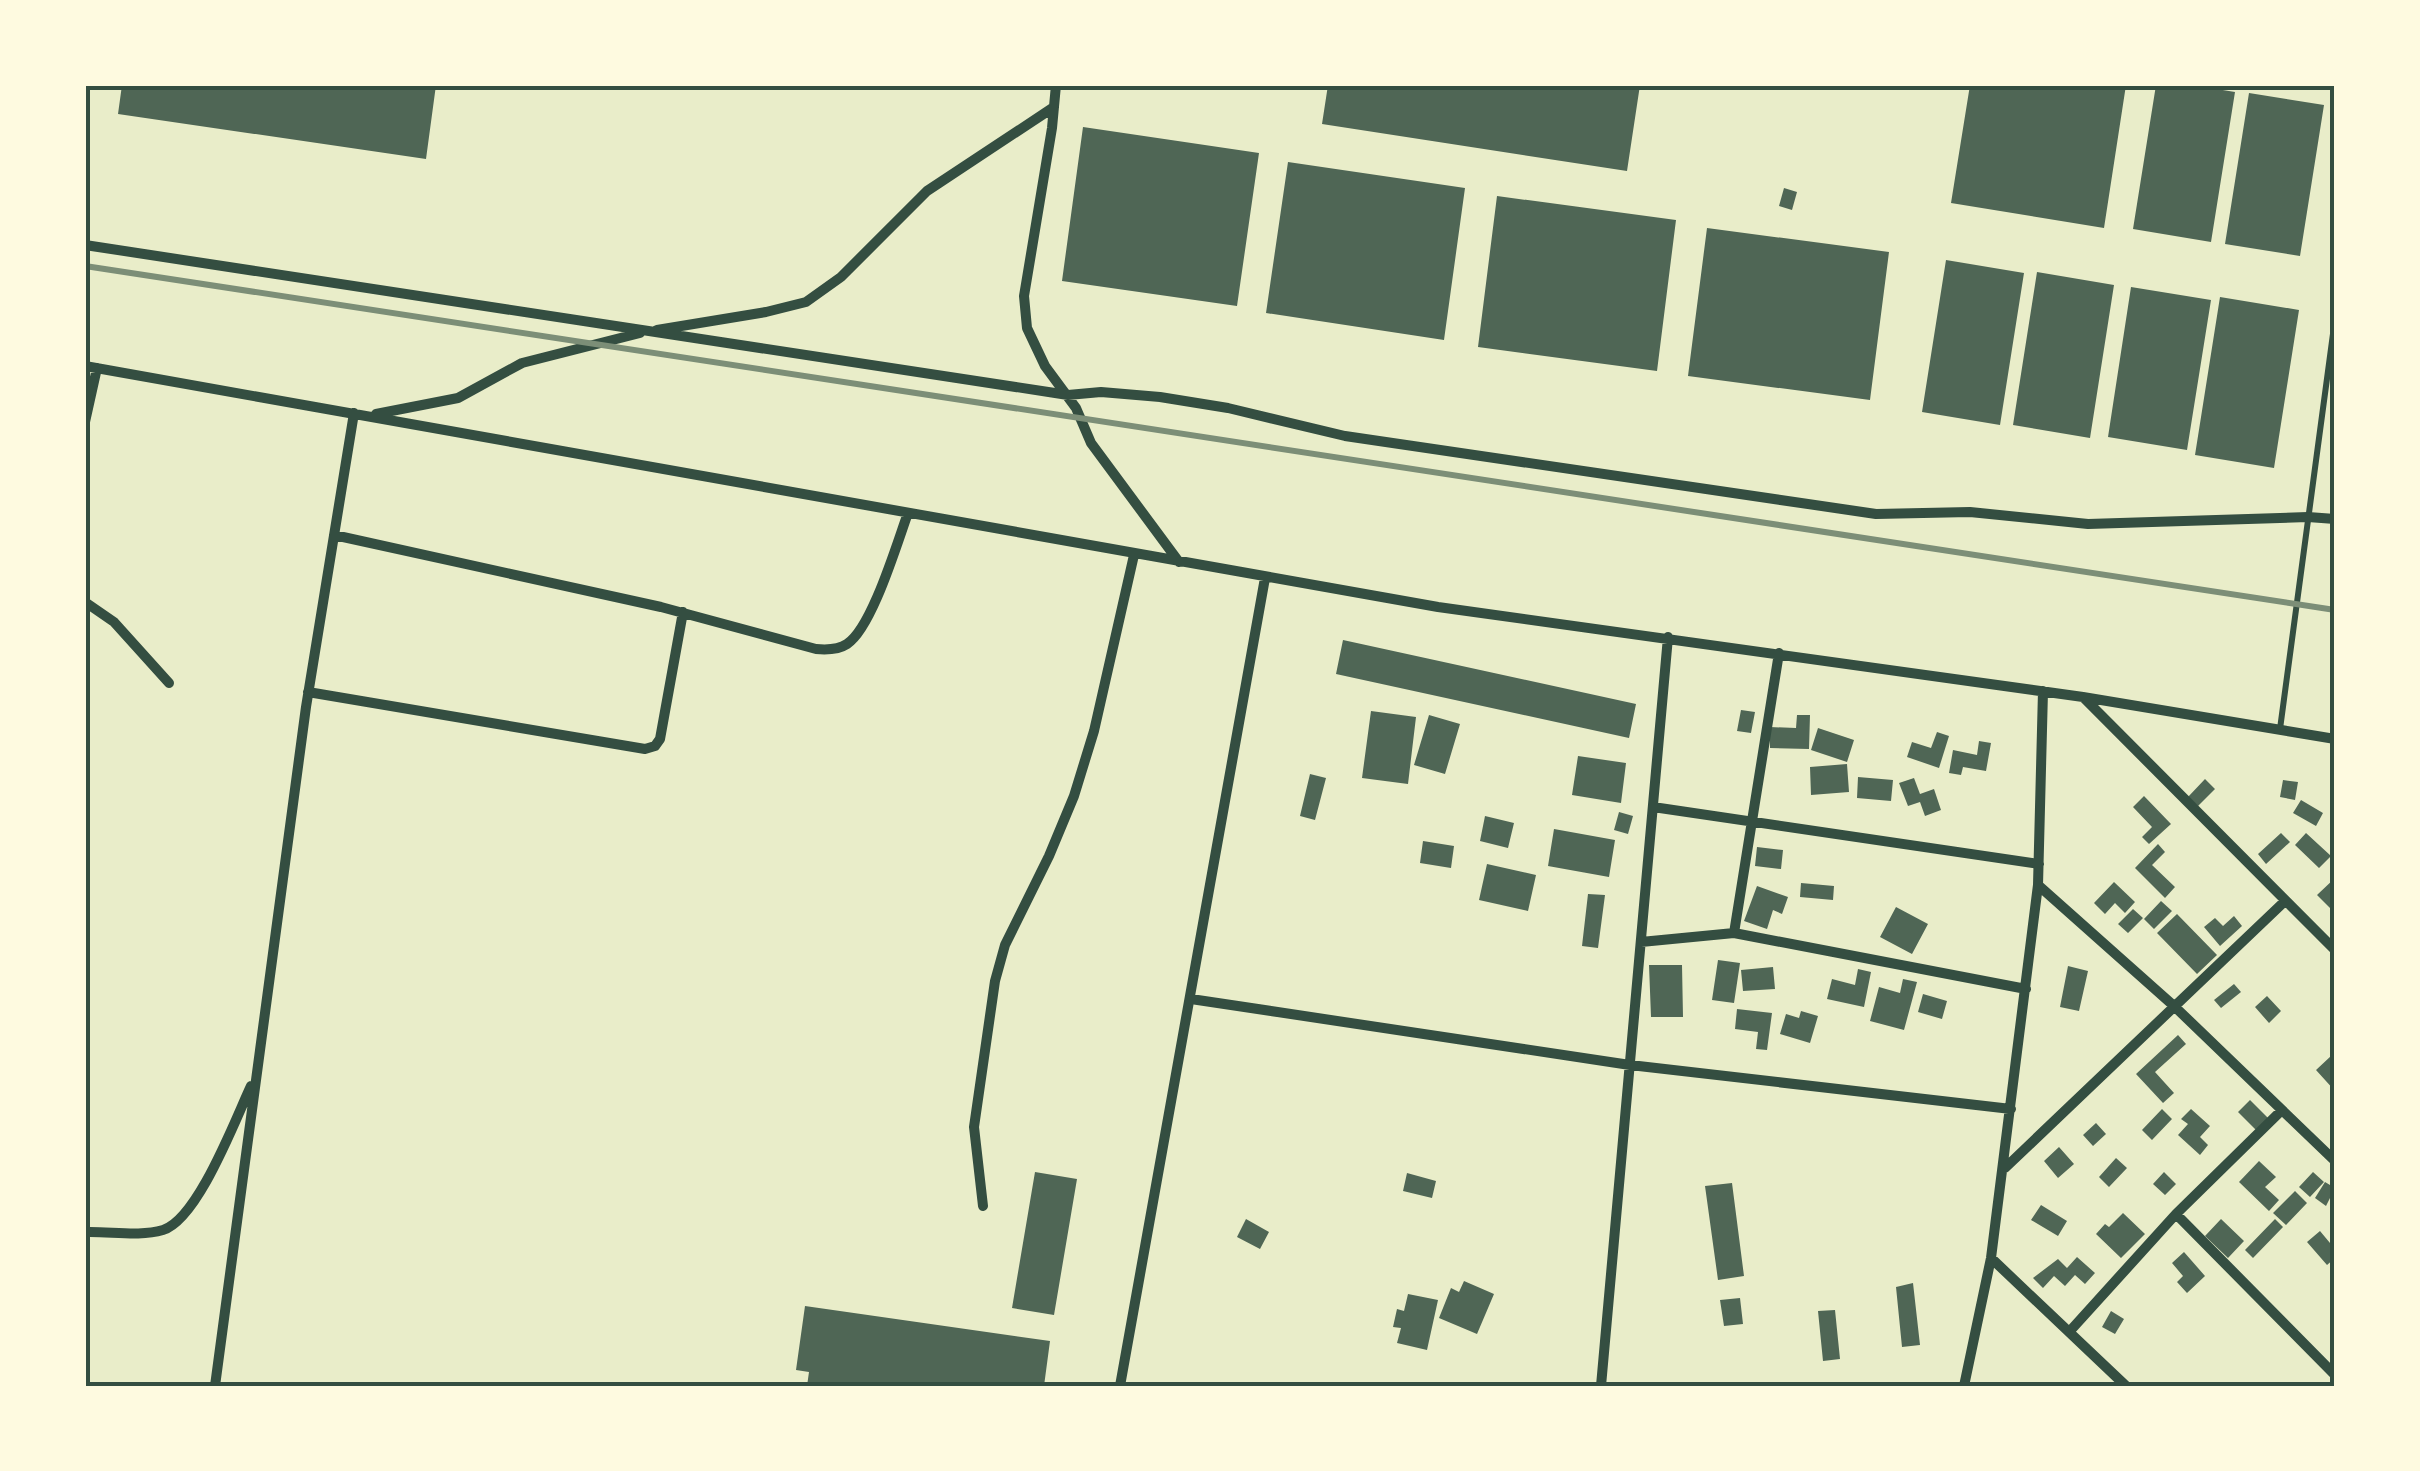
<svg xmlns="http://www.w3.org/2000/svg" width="2420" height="1471" font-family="'Work Sans',sans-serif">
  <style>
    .building { fill: #4f6655 }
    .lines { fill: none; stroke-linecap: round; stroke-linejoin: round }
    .service { stroke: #344e41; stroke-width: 6 }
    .minor { stroke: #344e41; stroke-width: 10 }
    .rail { stroke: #7c8e77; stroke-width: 6 }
    .neatline { fill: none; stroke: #344e41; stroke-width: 4 }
  </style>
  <rect width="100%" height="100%" fill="#e9edc9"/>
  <path class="building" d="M122 85H436L426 159 118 114Z
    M1328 85H1640L1627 171 1322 124Z
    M1970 85H2126L2104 228 1951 203Z
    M2156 85H2192L2235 92 2211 242 2133 229Z
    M2249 93 2324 105 2300 256 2225 244Z
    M1083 127 1259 153 1237 306 1062 281Z
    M1288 162 1465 188 1444 340 1266 313Z
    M1784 188 1797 192 1792 210 1779 206Z
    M1497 196 1676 220 1657 371 1478 347Z
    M1707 228 1889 252 1870 400 1688 376Z
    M1946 260 2024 273 2000 425 1922 412Z
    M2037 272 2114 285 2090 438 2013 425Z
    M2131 287 2211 300 2187 450 2108 437Z
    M2220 297 2299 310 2274 468 2195 455Z
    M1343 640 1636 704 1629 738 1336 674Z
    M1741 710 1755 712 1751 733 1737 731Z
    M1371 711 1416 717 1408 784 1362 778Z
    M1429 715 1460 724 1445 774 1414 765Z
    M1797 715H1810L1809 749 1770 748V727L1796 728Z
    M1818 728 1854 740 1847 762 1811 750Z
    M1937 732 1949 736 1939 768 1907 757 1912 742 1931 748Z
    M1979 741 1991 743 1986 771 1963 767 1961 775 1949 773 1953 750 1977 755Z
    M1578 756 1626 763 1621 803 1572 795Z
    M1847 764 1849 792 1811 795 1810 767Z
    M1310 774 1326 778 1315 820 1300 816Z
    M1858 777 1893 780 1891 801 1857 798Z
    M1914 778 1920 794 1934 789 1941 810 1925 816 1920 802 1908 806 1899 783Z
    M2205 779 2215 789 2198 806 2188 797Z
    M2283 780 2298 782 2295 800 2280 797Z
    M2144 796 2171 824 2149 844 2142 837 2152 827 2133 807Z
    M2301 800 2323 813 2316 826 2293 813Z
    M1619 812 1633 816 1628 834 1614 830Z
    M1485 816 1514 823 1508 848 1480 841Z
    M1554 829 1615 840 1609 877 1548 866Z
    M2281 833 2290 842 2266 864 2258 854Z
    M2306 833 2331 856 2319 868 2295 845Z
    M1423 841 1454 846 1451 868 1420 863Z
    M2158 844 2165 852 2152 865 2175 887 2165 898 2135 868Z
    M1757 847 1783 850 1781 869 1755 866Z
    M1487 864 1536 875 1528 911 1479 900Z
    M2335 878V913L2317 895Z
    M2114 882 2135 902 2125 913 2115 903 2105 914 2094 903Z
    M1801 883 1834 886 1833 900 1800 897Z
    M1757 886 1788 897 1782 914 1773 910 1767 929 1744 921Z
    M1588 894 1605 895 1598 948 1582 946Z
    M2161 901 2172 911 2154 929 2144 919Z
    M1896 907 1928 924 1912 954 1880 937Z
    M2133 909 2143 918 2128 933 2118 924Z
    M2177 914 2217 955 2197 974 2157 933Z
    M2234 916 2242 926 2220 946 2204 927 2215 918 2223 926Z
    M1718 960 1740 963 1734 1003 1712 1000Z
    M1649 965H1682L1683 1017H1651Z
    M2068 966 2088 971 2079 1011 2060 1007Z
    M1773 967 1775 989 1743 991 1741 970Z
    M1858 969 1871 972 1864 1007 1827 999 1832 979 1855 985Z
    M1903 979 1917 982 1904 1030 1870 1021 1879 987 1900 993Z
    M2234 984 2241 992 2221 1008 2214 1000Z
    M1923 994 1947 1001 1942 1019 1918 1012Z
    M2267 996 2281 1011 2269 1023 2255 1007Z
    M1737 1009 1772 1013 1767 1050 1756 1049 1758 1032 1735 1029Z
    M1801 1011 1818 1016 1810 1043 1780 1034 1786 1014 1799 1018Z
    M2178 1035 2186 1044 2155 1072 2174 1093 2163 1103 2136 1074Z
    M2331 1056 2335 1061V1091L2316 1070Z
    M2250 1100 2268 1118 2256 1130 2238 1112Z
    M2162 1109 2172 1119 2152 1140 2142 1130Z
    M2191 1109 2210 1126 2200 1137 2208 1145 2200 1155 2178 1135 2188 1124 2181 1119Z
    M2096 1123 2106 1134 2093 1146 2083 1135Z
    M2059 1147 2074 1164 2058 1178 2044 1161Z
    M2116 1158 2127 1168 2109 1187 2099 1177Z
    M2259 1161 2276 1177 2265 1187 2279 1200 2269 1211 2239 1182Z
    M1035 1172 1077 1179 1054 1315 1012 1308Z
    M2164 1172 2176 1184 2165 1195 2153 1184Z
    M2313 1172 2324 1182 2310 1197 2299 1187Z
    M1407 1173 1436 1181 1432 1198 1403 1191Z
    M2325 1182 2335 1188 2326 1206 2315 1198Z
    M1732 1183 1744 1276 1718 1280 1705 1186Z
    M2295 1191 2307 1203 2286 1225 2273 1213Z
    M2041 1205 2067 1221 2058 1236 2031 1220Z
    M2123 1213 2145 1234 2121 1258 2096 1234 2105 1224 2109 1227Z
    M1246 1219 1269 1232 1260 1249 1237 1237Z
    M2221 1219 2244 1241 2228 1258 2205 1236Z
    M2275 1219 2283 1227 2253 1258 2245 1250Z
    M2320 1231 2335 1249V1258L2327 1265 2307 1242Z
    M2184 1252 2205 1276 2187 1293 2177 1282 2183 1276 2172 1263Z
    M2077 1257 2095 1273 2085 1284 2075 1275 2065 1286 2054 1276 2043 1288 2033 1278 2058 1259 2067 1268Z
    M1464 1281 1494 1294 1477 1334 1439 1318 1451 1288 1459 1292Z
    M1913 1283 1920 1345 1902 1347 1896 1287Z
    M1408 1294 1438 1300 1427 1350 1397 1343 1401 1328 1393 1327 1397 1309 1404 1311Z
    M1740 1298 1743 1324 1724 1326 1720 1300Z
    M805 1306 1050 1341 1044 1386H807L809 1372 796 1370Z
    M1835 1310 1840 1359 1823 1361 1818 1311Z
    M2111 1311 2124 1319 2115 1334 2102 1327Z"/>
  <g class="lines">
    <path class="service" d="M2280 729 2335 319"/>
    <path class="minor" d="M1056 85 1052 128 1024 296 1027 328 1045 366 1076 408 1091 443 1179 562
      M85 245 1068 395 1101 392 1160 397 1228 408 1345 436 1876 514 1970 512 2088 524 2308 517 2335 519
      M657 330 766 312 806 302 841 277 927 191 1054 107
      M85 366 1438 607 2083 697 2335 739
      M376 414 458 398 522 363 640 333
      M85 422 97 368
      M334 535 661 607 816 649C827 650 838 650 847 644 872 628 897 543 908 513
      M85 602 114 622 169 683
      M308 692 645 749 655 746 660 739 683 612
      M2084 698 2335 950
      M1653 807 2039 864
      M2038 885 2174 1006 2335 1161
      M1734 933 1779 653
      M1641 942 1734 933 2026 989
      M1191 999 1630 1065 2011 1109
      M2005 1168 2285 901
      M983 1206 974 1127 995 981 1005 945 1049 856 1074 796 1094 731 1134 555
      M2176 1214 2335 1375
      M85 1232C110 1231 139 1237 163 1230 198 1219 235 1120 251 1086
      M1991 1258 2126 1386
      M2070 1331 2176 1214 2282 1110
      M215 1386 306 707 354 413
      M1120 1386 1265 578
      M1601 1386 1668 637
      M1964 1386 1991 1258 2038 885 2043 691"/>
    <path class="rail" d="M85 266 2335 610"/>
  </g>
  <rect width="2420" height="1471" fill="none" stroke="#fefae0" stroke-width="175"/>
  <rect x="88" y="88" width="2244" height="1296" class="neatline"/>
</svg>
